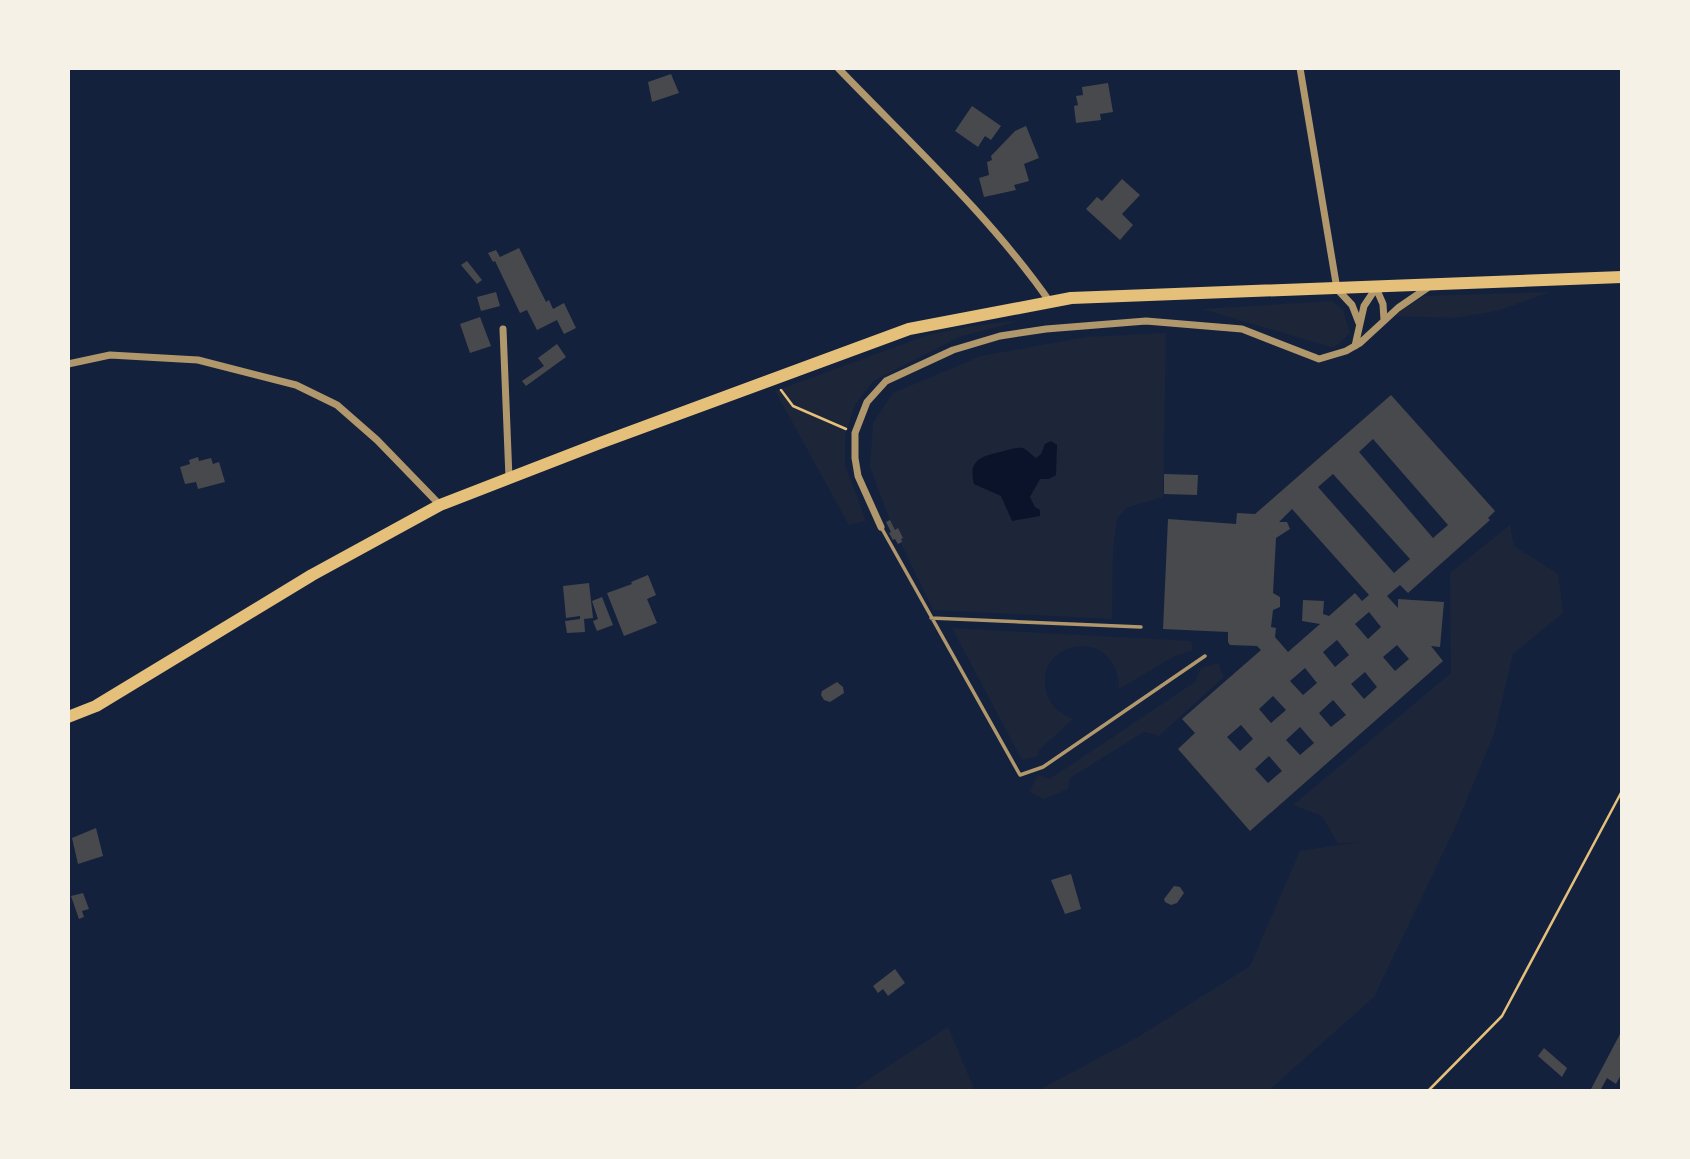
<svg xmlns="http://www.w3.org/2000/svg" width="1690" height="1159" font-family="Manrope,sans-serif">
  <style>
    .green { fill: #1d2539 }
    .water { fill: #0b132b }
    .building { fill: #48494c; fill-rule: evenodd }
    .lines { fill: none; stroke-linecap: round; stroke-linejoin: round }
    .path { stroke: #e5c07b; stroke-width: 2.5 }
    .service { stroke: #b1986c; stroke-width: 3.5 }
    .minor { stroke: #b1986c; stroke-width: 7 }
    .primary { stroke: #e5c07b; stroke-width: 12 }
  </style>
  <rect width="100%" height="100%" fill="#14213d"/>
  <path class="green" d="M1550 292 1497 311 1455 318 1393 316 1423 296Z
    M1332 301 1343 310 1350 333 1334 348 1202 309Z
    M1023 320 959 337 873 381 855 405 845 435V465L866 521 849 525 775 391 928 335 973 326Z
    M1166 333 1163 497 1126 508 1117 519 1113 550 1112 619 933 610 889 518 870 467 873 423 893 393 981 356 1086 337Z
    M1510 525 1514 546 1558 574 1563 613 1513 654 1494 734 1455 828 1374 997 1268 1091H1037L1138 1037 1250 966 1300 851 1360 842 1338 844 1322 816 1293 805 1451 673 1450 573Z
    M952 628 1191 641 1193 650 1173 657 1119 689C1120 628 1039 637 1045 687 1048 704 1058 713 1073 719L1039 750 1038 756 1022 760Z
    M1218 663 1224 677 1159 736 1144 732 1070 778 1068 789 1044 799 1029 792 1038 775 1050 779 1195 682 1201 668Z
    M948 1027 975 1091H851Z"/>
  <path class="water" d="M1051 441 1057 445 1056 475 1049 479H1040L1030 497 1035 507 1040 510V516L1012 521 1001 496 974 484C967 457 985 456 1004 451 1009 450 1016 447 1022 448 1027 449 1031 455 1036 458L1041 454 1045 444Z"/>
  <path class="building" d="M671 74 679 93 652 102 648 82Z
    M1108 83 1113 112 1100 114 1101 120 1076 123 1074 106 1078 105 1076 96 1083 95 1082 87Z
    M972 106 1001 126 991 140 985 136 978 147 955 131Z
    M1026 126 1039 158 1024 164 1029 181 1014 185 1016 190 984 197 979 178 989 175 987 162 992 160 991 156 1015 131Z
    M1122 179 1140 195 1122 214 1133 225 1120 240 1086 209 1097 197 1102 201Z
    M519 248 546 302 549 300 553 309 564 303 576 328 564 334 557 320 537 330 527 310 520 313 495 261 493 262 488 253 496 250 500 257Z
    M467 261 482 280 477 284 461 265Z
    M496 292 500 306 481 311 477 297Z
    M480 317 491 346 470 353 460 324Z
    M557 344 566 357 526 386 522 381 544 366 538 358Z
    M1391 395 1495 511 1488 518 1490 520 1408 593 1400 585 1387 596 1398 608V599L1444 602 1440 647 1431 646 1443 661 1250 831 1178 749 1195 733 1182 719 1261 650 1257 646 1230 645 1228 642V632L1163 629 1168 519 1236 524 1237 513 1255 514ZM1373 439 1448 525 1433 538 1359 452ZM1333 474 1410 559 1394 573 1318 487ZM1292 509 1369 595 1362 601 1355 593 1329 616 1323 614 1324 601 1303 600 1302 621 1320 624 1288 652 1275 637 1276 628 1271 627 1273 610 1280 607V597L1273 593 1276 538 1290 529 1287 522H1279ZM1369 612 1381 627 1368 639 1355 624ZM1337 640 1349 655 1335 667 1323 652ZM1397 645 1409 659 1395 671 1383 657ZM1305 668 1317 683 1303 695 1290 681ZM1365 672 1377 687 1364 699 1351 684ZM1273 696 1286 710 1271 723 1259 709ZM1333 700 1346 715 1331 727 1319 713ZM1241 725 1253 739 1240 751 1227 737ZM1300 727 1314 743 1300 755 1286 740ZM1269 756 1282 771 1268 783 1255 769Z
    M198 457 199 461 211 458 213 464 219 462 225 482 198 489 196 482 185 484 180 467 190 464 189 460Z
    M1164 474 1198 475 1197 495 1164 494Z
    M890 520 895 530 898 528 903 538 901 539 902 542 898 544 895 539 893 540 889 533 891 532 886 522Z
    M648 575 656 595 647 599 657 623 624 636 607 593 632 584 631 582Z
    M589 583 593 618 584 619 585 632 567 633 565 621 580 619V616L566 618 563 586Z
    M602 597 613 625 597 631 593 621 598 619 592 601Z
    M837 682 843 687 844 693 830 702 824 700 821 695 822 691Z
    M96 828 103 856 78 864 72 838Z
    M1071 874 1081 909 1065 914 1051 880Z
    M1174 886 1180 887 1184 893 1177 903 1171 905 1165 902 1164 899Z
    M83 893 89 909 82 911 84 917 79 919 71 896Z
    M895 969 905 983 888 996 883 989 878 993 873 986Z
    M1620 1034 1622 1035V1073L1616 1084 1607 1078 1600 1091H1590Z
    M1544 1048 1567 1068 1562 1077 1538 1056Z"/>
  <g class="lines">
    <path class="path" d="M781 390 793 406 846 429
      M1428 1091 1502 1016 1622 791"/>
    <path class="service" d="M881 527 1020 775 1043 767 1205 656
      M931 618 1141 627"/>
    <path class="minor" d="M838 68C911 144 990 216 1050 302
      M1300 68 1337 289 1352 305 1359 323
      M1376 288 1383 304 1384 320
      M503 329 509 478
      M1355 346 1364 306 1376 288
      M68 364 110 355 198 360 296 385 337 405 377 440 440 505
      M881 527 858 476 855 458V433L867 402 886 381 953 350 1000 336 1046 329 1146 321 1242 329 1319 359 1346 351 1360 343 1398 308 1430 286"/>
    <path class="primary" d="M68 717 96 706 312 575 440 505 600 443 909 329 1071 298 1622 277"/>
  </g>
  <rect width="1690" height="1159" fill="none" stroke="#f6f1e7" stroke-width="140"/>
</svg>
